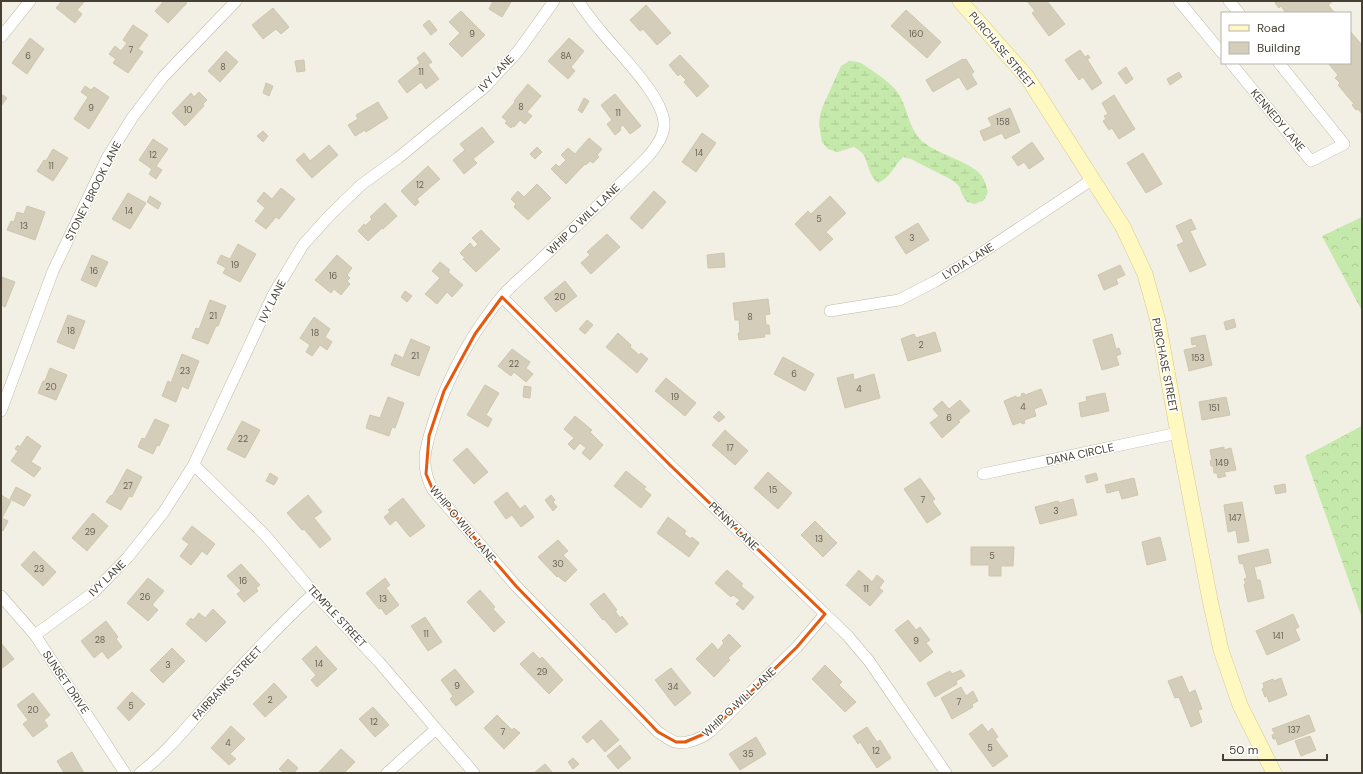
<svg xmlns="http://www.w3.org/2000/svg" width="1363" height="774" font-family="'DM Sans',sans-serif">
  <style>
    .forest { fill: url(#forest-crowns) }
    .wetland { fill: url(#wetland-marsh) }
    .building { fill: #d4cdb9; stroke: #cfc6ac }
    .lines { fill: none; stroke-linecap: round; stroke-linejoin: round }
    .minor-casing { stroke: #beb9a6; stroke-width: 12 }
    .secondary-casing { stroke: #d5cb91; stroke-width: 16 }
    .minor { stroke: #fff; stroke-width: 11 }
    .secondary { stroke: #fff8c1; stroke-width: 15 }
    .marked { fill: none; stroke: #e8590c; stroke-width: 3; stroke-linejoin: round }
    .labels { text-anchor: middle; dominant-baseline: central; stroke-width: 3; stroke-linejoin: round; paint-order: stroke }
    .number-label { font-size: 9px; fill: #696354 }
    .street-label { font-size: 11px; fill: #454033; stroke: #fff }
  </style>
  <defs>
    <pattern id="forest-crowns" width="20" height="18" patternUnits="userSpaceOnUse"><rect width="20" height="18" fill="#c5e9aa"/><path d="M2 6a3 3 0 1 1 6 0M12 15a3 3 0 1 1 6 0" fill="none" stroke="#abc993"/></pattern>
    <pattern id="wetland-marsh" width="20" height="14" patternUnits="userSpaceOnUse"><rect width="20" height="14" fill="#c5e9aa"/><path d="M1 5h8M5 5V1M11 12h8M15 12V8" fill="none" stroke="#abc993"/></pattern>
  </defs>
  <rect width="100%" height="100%" fill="#f2f0e4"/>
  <path class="forest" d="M1362 217V311L1322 236Z
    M1362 426V618L1305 456Z"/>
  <path class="wetland" d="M849 61C862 61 863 65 873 71 883 78 894 86 900 96 907 109 909 126 919 138 933 154 969 160 981 175 985 180 986 186 988 192L984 200 975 204 967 202 962 194 959 186 952 180 911 159 903 157C893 167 891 177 878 183 876 181 873 178 872 176 865 163 869 155 854 147L837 152 828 149 822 142 819 124 820 115 823 106 841 66Z"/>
  <path class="building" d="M62 1H85L77 10 82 14 75 23 56 8Z
    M164 1H185L187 3 168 23 155 11Z
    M493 1 511 2 502 17 489 9Z
    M1027 1H1047L1065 24 1049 36 1032 13 1035 11Z
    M1278 1H1333L1328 5 1335 13H1286L1281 6 1279 8 1275 3Z
    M646 5 671 33 657 45 643 29 640 31 630 20Z
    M273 8 289 27 281 34 276 29 263 39 252 25Z
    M906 10 941 42 927 58 891 26Z
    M461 11 485 35 462 57 449 44 460 33 449 22Z
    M429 20 437 30 431 35 423 25Z
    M133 25 148 35 138 49 143 52 128 73 113 63 116 59 109 54 115 46 121 51 127 43 123 40Z
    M1350 31 1362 45V114L1358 109 1356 110 1352 105 1354 104 1338 85 1340 83 1335 78 1338 75 1328 63H1350Z
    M30 38 44 49 27 74 12 63Z
    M569 38 584 51 571 67 575 71 568 79 548 61Z
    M1080 50 1085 57 1088 55 1090 58 1087 59 1102 83 1092 90 1083 77 1079 80 1065 60Z
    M226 51 238 62 220 82 208 71Z
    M424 52 432 62 428 65 439 79 426 89 421 82 407 93 398 81 420 63 417 58Z
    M680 55 709 86 697 97 684 82 686 80 680 74 678 76 669 65Z
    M963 59 964 60 966 59 974 72 971 74 977 84 967 90 959 77 933 92 926 80Z
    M304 60 305 71 297 72 295 61Z
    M1126 67 1133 79 1126 84 1118 73Z
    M1179 72 1182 77 1170 85 1167 79Z
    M266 83 273 86 269 96 263 93Z
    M528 84 541 96 527 112 532 116 525 124 520 120 514 127 512 126 511 128 505 123 507 121 502 117 515 102 514 101Z
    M85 86 91 90 94 87 109 97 89 129 74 119 88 97 81 92Z
    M199 92 207 100 203 104 204 106 185 126 172 113 191 93 194 97Z
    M1 94 7 98 1 106Z
    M615 94 641 126 630 134 623 125 620 128 621 130 615 135 607 124 612 120 601 105Z
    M1114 95 1135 129 1119 139 1112 128 1109 130 1103 121 1106 119 1104 116 1108 114 1102 103Z
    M584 98 589 101 582 113 578 110Z
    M378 102 388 118 366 132 365 130 355 136 348 125 358 119 356 115Z
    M1010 108 1020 132 1005 139 1002 133 984 141 980 131 992 126 988 118Z
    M482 127 494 142 473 159 477 163 464 174 453 160 465 150 460 144Z
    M263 131 268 136 263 142 257 136Z
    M702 133 716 143 696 172 682 162Z
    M589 138 602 149 597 155 599 157 593 163 590 161 586 165 585 164 566 184 551 169 556 164 559 167 566 160 561 155 568 148 575 154Z
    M153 139 168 149 156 166 162 170 156 179 149 174 152 169 139 160Z
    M1032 142 1044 159 1029 169 1024 162 1018 166 1012 157Z
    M329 145 338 155 312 178 296 160 304 153 310 161Z
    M537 147 542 152 535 159 530 154Z
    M53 149 68 158 53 181 37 171 44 160 46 161Z
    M1143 153 1162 184 1146 193 1127 163Z
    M428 166 440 179 417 199 419 202 415 206 401 191Z
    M537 184 551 198 528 220 514 207 516 204 511 199 518 191 524 197Z
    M281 188 295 199 279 219 276 217 266 229 255 221 265 208 257 201 264 192 272 199Z
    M654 191 666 202 642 229 630 218Z
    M128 193 146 203 130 229 112 219Z
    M150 196 161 203 158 209 147 202Z
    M830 196 846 213 826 232 833 239 820 251 795 224 808 211 811 214Z
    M385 203 397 216 383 229 382 228 368 241 358 231 364 224 365 226 372 219 370 217Z
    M27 206 45 212 35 240 7 230 11 221 14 222 17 212 24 214Z
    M1191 219 1196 229 1190 231 1206 265 1190 272 1177 245 1184 242 1176 226Z
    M918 223 929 240 906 254 895 237Z
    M481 230 500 249 476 272 463 259 465 258 460 253 470 243 474 248 478 244 472 238Z
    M607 234 620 247 591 274 581 263 590 255 587 252Z
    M238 244 256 254 240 282 223 273 226 268 217 263 221 255 230 259Z
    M724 253 725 267 708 268 707 255Z
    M92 255 108 262 96 287 81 280Z
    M337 255 352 268 347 275 350 278 347 281 350 284 341 295 334 289 331 293 315 280Z
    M440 262 450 270 448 272 463 285 452 297 447 292 437 304 425 294 440 278 432 271Z
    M1120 265 1125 275 1116 279 1118 284 1104 290 1098 275Z
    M2 277 15 282 5 307 1 305Z
    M565 281 577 296 556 312 544 298Z
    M405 291 412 296 407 302 401 297Z
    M768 299 770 314 765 315 766 325H769L770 334H764L765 337 739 340 738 333H740L739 320H735L733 303Z
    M210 300 226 306 218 326H216L208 344 192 338 196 328 199 329Z
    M68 315 85 321 74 349 57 342Z
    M314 317 330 329 325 337 332 342 327 350 320 345 312 356 306 352 310 345 300 338Z
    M1234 319 1236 327 1226 330 1224 322Z
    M587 320 593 325 585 334 579 329Z
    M935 332 941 351 908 361 901 339 914 334 916 338Z
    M618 333 631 345 630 347 639 355 641 353 648 359 637 373 606 347Z
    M1112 334 1116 349 1119 348 1121 354 1116 356 1119 365 1102 370 1093 340Z
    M1205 335 1212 365 1189 371 1184 350 1197 347 1196 344 1192 345 1191 338Z
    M411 339 430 347 419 376 391 365 395 354 403 358Z
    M512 349 530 362 526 368 533 374 526 382 514 372 511 376 498 366Z
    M182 354 199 361 188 389 182 386 176 402 162 396 168 381 171 383Z
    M783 357 814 374 805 391 774 374Z
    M50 368 67 375 56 400 38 393 43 381H45Z
    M853 374 854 380 874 374 880 398 845 408 837 378Z
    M666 378 696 403 685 416 655 391Z
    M485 385 499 393 486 415 492 419 488 427 467 415Z
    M524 386 531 387 530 398 523 397Z
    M1041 389 1047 404 1034 409 1036 416 1024 420 1025 423 1022 424 1021 422 1013 425 1004 401 1016 396 1017 398 1022 396 1021 394 1024 393 1025 395Z
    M1105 393 1109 411 1081 417 1079 403 1087 401 1086 397Z
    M388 397 404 403 395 428 392 427 389 436 366 428 370 415 380 418Z
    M1226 397 1230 415 1202 420 1199 402Z
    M960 400 970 411 958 421 960 422 942 438 930 423 939 416 933 409 942 401 949 409Z
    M719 411 725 417 719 422 713 417Z
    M575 416 592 430 590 432 603 445 590 460 582 453 586 448 580 443 574 450 568 444 574 438 564 429Z
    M155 419 169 425 159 446 157 445 153 454 138 447 142 438 145 439Z
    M242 421 260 430 245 458 227 449Z
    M725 430 748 451 735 465 712 445Z
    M27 436 41 446 31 462 41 468 34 477 11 461 18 451 15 449 18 445 20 447Z
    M1224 447V450L1231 448 1236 470 1224 472 1226 476 1218 478 1217 473H1214L1213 466H1211L1210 461 1212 460 1210 450Z
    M467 448 488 472 474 484 453 460Z
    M127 469 142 477 132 497 129 496 121 510 106 502 111 495 112 496Z
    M626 471 646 487 644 489 651 495 641 508 614 486Z
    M768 472 792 493 778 509 754 488Z
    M270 473 278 478 274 485 266 481Z
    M1096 473 1098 480 1087 483 1085 476Z
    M920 478 935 499 932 501 941 514 927 523 904 489Z
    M1134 478 1138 495 1122 499 1119 490 1107 493 1105 485Z
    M1285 484 1286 492 1276 494 1274 486Z
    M16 487 31 495 24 506 10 499Z
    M507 492 520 509 525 505 534 517 521 527 512 515 506 519 494 502Z
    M1 495 11 501 2 518 8 521 3 531 1 530Z
    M308 495 322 512 314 518 331 539 320 548 304 529 302 530 287 513Z
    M551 495 555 500 553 502 557 507 553 511 545 500Z
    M403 498 425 526 410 537 396 520 390 525 384 517 390 512 388 510Z
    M1073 499 1077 515 1040 524 1035 507 1058 501 1059 503Z
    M1242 502 1249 541 1238 543 1236 530 1228 532 1224 505Z
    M93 513 108 526 87 551 72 538Z
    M668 517 686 531 684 534 691 539 692 537 699 543 689 557 657 533Z
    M815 521 837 543 823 557 801 535Z
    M192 526 215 544 207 555 202 551 191 565 180 556 189 544 182 539Z
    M1160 537 1166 560 1147 565 1142 542Z
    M558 540 568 551 563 555 577 570 565 582 558 576 557 577 538 557Z
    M971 547H1014L1013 566H1001V576H989V565H971Z
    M1268 549 1271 563 1254 567 1257 580H1260L1264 598 1248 602 1244 584H1246L1244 579 1247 578 1243 563 1240 564 1238 556Z
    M34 551 56 572 43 586 21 565Z
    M241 564 260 585 256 588 258 591 244 602 237 594 241 591 227 576Z
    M727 570 743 584 741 586 754 597 743 610 736 604 740 600 733 595 731 597 715 583Z
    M859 570 872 582 877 575 884 581 879 588 883 591 870 606 846 585Z
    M148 578 164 591 152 605 158 610 148 621 127 603Z
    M385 578 390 585 386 588 399 605 386 615 381 608 379 609 366 593Z
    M480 590 495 607 493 609 505 622 494 632 467 602Z
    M604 593 617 610 615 611 620 618 622 616 628 624 616 633 604 619 603 620 590 604Z
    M213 609 226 622 206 642 186 624 191 618 193 620 199 613 205 618Z
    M1293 614 1299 627 1295 629 1300 640 1267 655 1256 631Z
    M425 617 442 642 428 651 411 626Z
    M908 620 916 630 920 627 930 640 926 643 933 652 920 662 895 630Z
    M106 621 118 637 116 639 122 647 108 659 102 651 94 658 81 641Z
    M729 634 741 646 728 658 730 660 714 677 696 659 712 643 718 650 724 643 722 641Z
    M1 643 14 659 1 669Z
    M316 646 337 669 317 687 311 680 316 675 302 659Z
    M172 648 185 661 163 683 150 670Z
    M533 652 540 659 542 657 563 680 549 694 520 664Z
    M825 665 842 682 839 685 856 702 845 712 812 679Z
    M671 668 691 693 675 706 655 680Z
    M455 669 474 692 456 706 450 699 453 696 441 680Z
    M961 670 965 676 956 681 957 684 935 697 927 683 950 671 952 674Z
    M1182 676 1189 693 1195 690 1202 709 1198 710 1202 722 1191 727 1179 697 1175 698 1168 681Z
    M1281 678 1287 695 1269 702 1267 696 1265 697 1262 689 1264 688 1263 683 1273 679 1274 681Z
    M274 683 287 697 265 717 253 704Z
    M961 687 966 696 973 691 978 701 972 704 973 707 952 719 941 698Z
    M132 692 145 704 129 721 117 708Z
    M33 693 50 715 44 720 48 726 33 737 23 724 28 720 17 705Z
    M373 707 389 725 375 737 359 719Z
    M497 715 512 730 514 728 520 733 504 749 484 728Z
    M1309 715 1315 731 1278 745 1276 739H1273L1272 735 1275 734 1272 729Z
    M601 720 619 740 605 752 593 738 587 743 582 737Z
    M982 724 988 732 992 728 998 737 995 739 1008 756 993 767 969 734Z
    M231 726 245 739 230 754 236 759 229 765 211 748Z
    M867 727 877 742 880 740 891 758 877 768 860 742 858 744 853 736Z
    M1310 736 1316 750 1301 756 1295 741Z
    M756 737 766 754 740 770 729 754Z
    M620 745 631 758 618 769 607 756Z
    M341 749 355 762 344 773H318Z
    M72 752 84 773H64L57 761Z
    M573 758 579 764 573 769 568 762Z
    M288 759 298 768 294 773H284L279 769Z
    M545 764 553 773H534Z"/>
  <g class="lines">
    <g class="minor-casing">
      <path id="minor" d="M578 1C585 11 592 21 600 30 617 52 667 99 664 127 662 147 636 168 622 182 594 210 565 236 536 264 525 274 513 284 503 295 473 331 450 373 435 417 427 443 418 464 433 490L516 586 658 732C663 735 669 740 675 742 687 745 702 738 711 731L797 647 825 614
        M1179 1 1222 53
        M1229 1 1239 13
        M1 37 30 1
        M1231 63 1311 161 1344 144 1279 63
        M502 297 670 465 847 635 869 661 946 773
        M830 311 899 300 934 282 971 260 1093 179
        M1 411 53 271 107 158 132 118 163 77 236 1
        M194 465 265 535 314 593 379 662 474 773
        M983 474 1178 433
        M1 596 35 635 125 773
        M35 635 94 592 128 557 163 513 193 466 273 295 303 245 330 215 361 185 398 158 486 86 519 50 554 1
        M140 773C166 753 187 727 208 703 242 665 277 627 314 593
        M387 773 436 729"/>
    </g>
    <g class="secondary-casing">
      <path id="secondary" d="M960 1 1027 77 1123 227 1145 274 1158 321 1178 433 1210 600 1221 650 1240 705 1274 773"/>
    </g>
    <use href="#minor" class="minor"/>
    <use href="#secondary" class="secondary"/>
  </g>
  <path class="marked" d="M502 297 670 465 825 614 797 647 711 731 685 742H676L658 732 516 586 433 490 426 474 429 436 444 391 475 334Z"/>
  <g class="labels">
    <g class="number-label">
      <text x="472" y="34">9</text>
      <text x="916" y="34">160</text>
      <text x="131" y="50">7</text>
      <text x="28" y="56">6</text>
      <text x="566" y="56">8A</text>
      <text x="223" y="67">8</text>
      <text x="421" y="72">11</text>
      <text x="521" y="107">8</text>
      <text x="91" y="108">9</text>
      <text x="188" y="110">10</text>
      <text x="618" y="113">11</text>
      <text x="1003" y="122">158</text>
      <text x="699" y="153">14</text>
      <text x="153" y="155">12</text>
      <text x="51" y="166">11</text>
      <text x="420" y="185">12</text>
      <text x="129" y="211">14</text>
      <text x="819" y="219">5</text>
      <text x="24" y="226">13</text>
      <text x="912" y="238">3</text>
      <text x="235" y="265">19</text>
      <text x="94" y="271">16</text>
      <text x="333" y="276">16</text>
      <text x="560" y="297">20</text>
      <text x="213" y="316">21</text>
      <text x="750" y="317">8</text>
      <text x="71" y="331">18</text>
      <text x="315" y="333">18</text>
      <text x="921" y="345">2</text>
      <text x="415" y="356">21</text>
      <text x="1198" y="358">153</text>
      <text x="514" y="364">22</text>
      <text x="185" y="371">23</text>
      <text x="794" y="374">6</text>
      <text x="51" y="387">20</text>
      <text x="859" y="389">4</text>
      <text x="675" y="397">19</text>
      <text x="1023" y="407">4</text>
      <text x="1214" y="408">151</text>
      <text x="949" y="418">6</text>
      <text x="243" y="439">22</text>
      <text x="730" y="448">17</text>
      <text x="1222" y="463">149</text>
      <text x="128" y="486">27</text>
      <text x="773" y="490">15</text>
      <text x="923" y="500">7</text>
      <text x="1056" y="511">3</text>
      <text x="1235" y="518">147</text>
      <text x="90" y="532">29</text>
      <text x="819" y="539">13</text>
      <text x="992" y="556">5</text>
      <text x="558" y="564">30</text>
      <text x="39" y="569">23</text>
      <text x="243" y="581">16</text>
      <text x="866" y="589">11</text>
      <text x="145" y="597">26</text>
      <text x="383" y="599">13</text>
      <text x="426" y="634">11</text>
      <text x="1278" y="636">141</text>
      <text x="100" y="640">28</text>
      <text x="916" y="641">9</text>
      <text x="319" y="664">14</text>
      <text x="168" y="665">3</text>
      <text x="542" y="672">29</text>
      <text x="457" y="686">9</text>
      <text x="673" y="687">34</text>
      <text x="270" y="700">2</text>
      <text x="959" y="702">7</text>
      <text x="131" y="706">5</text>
      <text x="33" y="710">20</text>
      <text x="374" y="722">12</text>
      <text x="1294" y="730">137</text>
      <text x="503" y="732">7</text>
      <text x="228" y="743">4</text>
      <text x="990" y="748">5</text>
      <text x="876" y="751">12</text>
      <text x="748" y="754">35</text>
    </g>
    <g class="street-label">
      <text transform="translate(1002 50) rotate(50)">PURCHASE STREET</text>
      <text transform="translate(496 73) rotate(-46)">IVY LANE</text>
      <text transform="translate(1278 120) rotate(50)">KENNEDY LANE</text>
      <text transform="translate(93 191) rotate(-63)">STONEY BROOK LANE</text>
      <text transform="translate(583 219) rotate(-44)">WHIP O WILL LANE</text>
      <text transform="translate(968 261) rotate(-32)">LYDIA LANE</text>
      <text transform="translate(272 301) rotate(-63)">IVY LANE</text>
      <text transform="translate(1165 365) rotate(79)">PURCHASE STREET</text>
      <text transform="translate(1080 454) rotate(-12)">DANA CIRCLE</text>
      <text transform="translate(463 524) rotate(50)">WHIP O WILL LANE</text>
      <text transform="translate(734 526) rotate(44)">PENNY LANE</text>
      <text transform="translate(107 578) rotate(-44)">IVY LANE</text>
      <text transform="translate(337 616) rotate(47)">TEMPLE STREET</text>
      <text transform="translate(66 682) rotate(56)">SUNSET DRIVE</text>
      <text transform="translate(227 683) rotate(-47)">FAIRBANKS STREET</text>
      <text transform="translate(739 702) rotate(-43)">WHIP O WILL LANE</text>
    </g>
  </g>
  <rect width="1363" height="774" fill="none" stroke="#454033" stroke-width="4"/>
  <rect x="1221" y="12" width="130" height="52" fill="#ffffff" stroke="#b5b3ad"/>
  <rect x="1229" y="25" width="20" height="6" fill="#fff8c1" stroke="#b5b3ad"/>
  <text x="1257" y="32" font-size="12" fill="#454033">Road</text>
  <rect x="1229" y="42" width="20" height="12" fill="#d4cdb9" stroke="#b5b3ad"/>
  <text x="1257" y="52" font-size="12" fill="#454033">Building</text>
  <path d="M1223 754v6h104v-6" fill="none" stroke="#454033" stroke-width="2"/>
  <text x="1229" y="754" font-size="12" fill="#454033" stroke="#ffffff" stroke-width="3" paint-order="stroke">50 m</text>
</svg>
